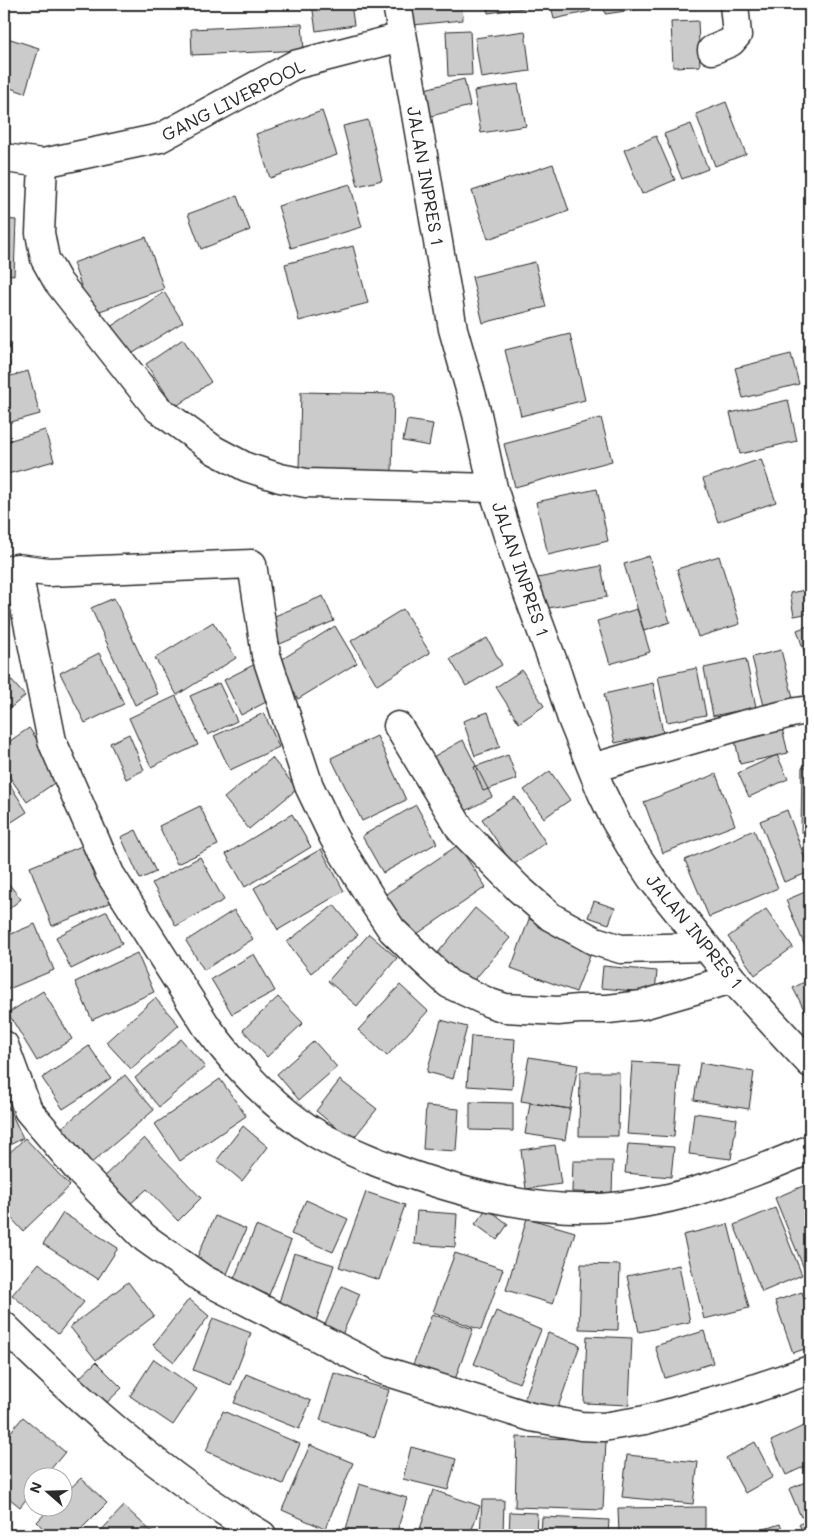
<svg xmlns="http://www.w3.org/2000/svg" width="814" height="1539" font-family="Mali,sans-serif">
  <style>
    .building { fill: #cbcbcb; stroke: #2b2b2b }
    .lines { fill: none; stroke-linecap: round; stroke-linejoin: round }
    .street-casing { stroke: #2b2b2b; stroke-width: 31 }
    .street { stroke: #fff; stroke-width: 28 }
    .labels { text-anchor: middle; dominant-baseline: central; stroke-width: 5; stroke-linejoin: round; paint-order: stroke }
    .street-label { font-size: 18px; fill: #2b2b2b; stroke: #fff }
  </style>
  <rect width="100%" height="100%" fill="#fff"/>
  <filter id="ink" filterUnits="userSpaceOnUse"><feTurbulence type="fractalNoise" baseFrequency=".02" numOctaves="2"/><feDisplacementMap in="SourceGraphic" scale="10" xChannelSelector="R" yChannelSelector="G"/><feConvolveMatrix kernelMatrix="1 2 1 2 8 2 1 2 1" color-interpolation-filters="sRGB"/></filter>
  <g filter="url(#ink)">
    <path class="building" d="M312 4H351L354 25 316 31Z
      M412 4H462L463 20 413 25Z
      M487 4H536L537 6 488 13Z
      M551 4H590L591 11 554 19Z
      M604 4H639L640 9 605 14Z
      M648 4H674L649 9Z
      M698 21 700 66 673 67 671 22Z
      M302 24 304 50 192 55 191 29Z
      M470 30 472 75 448 76 446 31Z
      M525 31 530 71 481 78 475 38Z
      M4 37 39 48 25 93 4 86Z
      M464 79 470 106 423 118 417 91Z
      M518 84 526 126 481 133 474 91Z
      M726 102 746 154 715 166 696 114Z
      M322 111 337 155 270 178 256 134Z
      M368 120 382 180 358 186 343 126Z
      M691 124 708 169 682 179 664 134Z
      M656 136 675 180 642 194 624 150Z
      M553 164 569 211 488 239 472 191Z
      M350 184 362 227 291 248 278 206Z
      M237 196 250 230 201 249 188 214Z
      M4 219 16 220 14 275 4 274Z
      M146 237 164 289 91 314 73 263Z
      M353 246 368 303 299 321 285 264Z
      M535 262 546 307 483 323 472 277Z
      M164 292 183 322 125 358 107 329Z
      M570 334 585 400 521 416 505 350Z
      M183 339 211 382 175 407 146 364Z
      M9 342 10 370 4 371V343Z
      M791 354 799 384 743 398 735 368Z
      M28 371 40 414 4 424V378Z
      M301 392 394 394 392 471 299 469Z
      M788 400 797 441 740 454 730 413Z
      M601 418 612 461 515 487 504 444Z
      M407 420 433 424 429 446 403 441Z
      M45 430 54 461 4 475V442Z
      M761 459 776 502 718 522 703 479Z
      M597 489 608 541 548 555 536 502Z
      M649 556 670 622 644 631 624 564Z
      M719 556 740 624 698 637 677 569Z
      M601 566 607 597 538 610 532 579Z
      M810 589V613L794 616 790 593Z
      M323 596 334 621 280 644 270 618Z
      M114 598 158 694 135 705 91 608Z
      M403 609 430 653 377 685 351 641Z
      M637 609 650 652 610 664 597 621Z
      M213 622 236 658 177 695 155 658Z
      M810 625V656L806 657 797 630Z
      M335 626 357 663 298 699 276 663Z
      M487 638 502 665 466 686 450 659Z
      M781 650 794 702 765 710 752 657Z
      M99 653 124 704 85 723 60 673Z
      M746 659 756 707 713 716 704 668Z
      M259 662 276 697 241 715 224 680Z
      M697 668 706 715 667 722 658 676Z
      M522 670 544 706 519 723 496 687Z
      M4 672 25 696 4 713Z
      M219 683 237 721 208 735 190 696Z
      M653 683 663 733 615 743 604 694Z
      M176 696 198 745 151 767 129 718Z
      M488 712 500 747 475 756 463 721Z
      M264 713 279 747 230 770 214 736Z
      M781 724 788 753 740 764 734 735Z
      M29 728 63 777 27 802 4 769V745Z
      M129 734 144 770 126 779 110 743Z
      M377 736 406 800 362 821 331 758Z
      M463 740 492 797 460 814 431 758Z
      M508 755 517 779 483 791 474 767Z
      M777 755 788 779 749 797 738 773Z
      M272 758 297 789 249 829 224 798Z
      M802 767H810V831L801 832Z
      M550 771 570 800 544 818 524 790Z
      M716 774 735 825 663 853 644 802Z
      M4 775 27 812 4 827Z
      M515 797 546 843 513 865 482 819Z
      M416 805 437 843 383 873 362 836Z
      M200 806 218 845 177 864 159 826Z
      M787 810 810 872 784 882 760 821Z
      M292 814 311 847 245 887 226 854Z
      M136 830 156 872 140 879 121 837Z
      M754 830 778 888 709 917 685 860Z
      M89 843 112 902 52 926 30 867Z
      M458 845 486 887 411 938 383 896Z
      M321 849 344 891 278 930 254 888Z
      M200 857 224 900 176 926 152 883Z
      M4 878 21 899 4 913Z
      M810 890V954H808L786 900Z
      M594 901 615 908 609 924 588 917Z
      M334 905 358 935 311 973 287 942Z
      M475 908 510 938 470 985 436 955Z
      M766 909 793 947 755 975 728 937Z
      M234 910 253 939 204 970 186 941Z
      M107 911 122 944 71 969 56 937Z
      M529 919 595 943 576 992 511 968Z
      M35 924 54 970 4 991V937Z
      M369 934 397 958 357 1006 328 981Z
      M137 953 154 992 92 1020 75 982Z
      M254 954 275 991 232 1014 211 979Z
      M603 966 657 971 655 993 601 988Z
      M810 979V1021L793 988Z
      M400 985 428 1011 387 1056 358 1030Z
      M43 991 72 1039 37 1061 8 1013Z
      M278 997 303 1023 267 1057 243 1030Z
      M155 998 179 1025 131 1069 106 1042Z
      M441 1020 467 1027 453 1079 427 1072Z
      M471 1036 515 1039 512 1089 467 1086Z
      M181 1039 205 1067 159 1107 135 1078Z
      M314 1041 337 1067 299 1100 277 1074Z
      M89 1046 111 1078 63 1109 42 1078Z
      M529 1057 578 1065 570 1109 521 1101Z
      M632 1062 679 1065 674 1137 627 1134Z
      M700 1063 754 1072 749 1109 694 1100Z
      M580 1072H619L618 1136H579Z
      M125 1075 154 1110 83 1170 54 1134Z
      M220 1079 246 1116 180 1161 155 1124Z
      M340 1080 377 1109 352 1140 316 1111Z
      M4 1098 23 1138 4 1148Z
      M470 1102 513 1103V1131L470 1130Z
      M530 1103 570 1109 565 1140 525 1134Z
      M426 1106 459 1109 456 1151 423 1149Z
      M694 1113 737 1119 731 1159 689 1154Z
      M243 1126 268 1147 242 1181 217 1160Z
      M25 1138 70 1186 23 1231 4 1210V1158Z
      M144 1138 201 1198 178 1221 147 1189 120 1213 97 1183Z
      M628 1144 674 1147 671 1177 625 1173Z
      M555 1145 561 1184 526 1189 521 1150Z
      M573 1161H613L612 1193 572 1192Z
      M810 1183V1269L805 1271 775 1198Z
      M366 1192 405 1205 379 1280 339 1267Z
      M306 1200 348 1219 333 1252 291 1234Z
      M487 1208 508 1224 497 1240 475 1224Z
      M775 1208 802 1275 762 1292 734 1225Z
      M417 1211 457 1214 455 1247 414 1244Z
      M63 1213 118 1248 98 1279 43 1244Z
      M215 1216 246 1229 227 1274 196 1260Z
      M527 1218 575 1232 553 1304 506 1290Z
      M728 1224 749 1308 704 1319 683 1235Z
      M256 1226 291 1241 269 1295 233 1281Z
      M294 1253 334 1265 316 1321 277 1309Z
      M455 1253 503 1269 481 1330 433 1312Z
      M39 1263 84 1302 58 1334 12 1295Z
      M581 1264 620 1265 618 1330 579 1329Z
      M679 1265 690 1322 639 1332 627 1276Z
      M128 1282 154 1316 96 1360 70 1327Z
      M342 1286 360 1294 341 1337 323 1329Z
      M802 1292 810 1316V1347L793 1353 775 1301Z
      M189 1299 209 1316 174 1362 153 1345Z
      M496 1311 541 1330 519 1383 474 1364Z
      M432 1314 473 1329 453 1385 411 1370Z
      M213 1318 251 1333 231 1385 193 1370Z
      M704 1331 713 1363 665 1378 655 1346Z
      M548 1333 580 1345 556 1413 524 1401Z
      M587 1336 632 1338 629 1405 584 1403Z
      M154 1359 197 1389 173 1425 130 1396Z
      M96 1362 122 1388 102 1407 77 1380Z
      M334 1373 389 1390 375 1437 320 1420Z
      M246 1374 311 1401 299 1429 234 1403Z
      M223 1411 300 1444 283 1484 206 1451Z
      M23 1417 65 1452 45 1476H32V1492L20 1507 4 1494V1440Z
      M810 1423V1464L786 1475 771 1441Z
      M517 1437 606 1440 603 1510 515 1507Z
      M755 1442 773 1477 745 1493 726 1458Z
      M310 1445 353 1463 325 1529 282 1510Z
      M411 1447 456 1459 448 1490 403 1479Z
      M627 1455 698 1462 693 1504 622 1497Z
      M81 1478 107 1503 75 1535H49L37 1522 52 1506H62V1496Z
      M810 1480V1513L801 1517 789 1489Z
      M359 1484 407 1498 396 1535H368L346 1529Z
      M433 1490 480 1506 470 1535H418Z
      M482 1500H504L503 1535H480Z
      M124 1506 155 1535H97Z
      M705 1507V1535H619L618 1508Z
      M510 1512 537 1513 536 1535H509Z
      M542 1517 609 1520 608 1535H541Z
      M810 1520V1535H804L799 1524Z
      M780 1524 784 1535H746Z"/>
    <g class="lines">
      <g class="street-casing">
        <path id="street" d="M397 4 453 329 477 414 493 488 517 564 555 667 572 719 602 793 615 820 634 852 652 879 732 979 810 1063
          M712 50 731 42 737 35 734 4
          M4 158 43 163 160 138 294 65 402 37
          M43 163 40 233 45 259 58 282 158 409 214 450 246 467 280 478 306 483 493 488
          M17 568 52 741 110 874 207 1027C238 1069 273 1107 317 1134 337 1146 358 1154 379 1163 455 1192 541 1216 623 1206 688 1198 750 1175 810 1149
          M4 572 17 568 48 572 252 564 266 655 309 786 334 838 374 903 392 930 421 958 449 984 490 1003 505 1008 558 1011 578 1009H608L642 1005 732 979
          M398 726 461 830 518 888 551 917 595 941 621 949 706 947
          M592 768 743 725 796 712 810 710
          M4 1045 28 1110 82 1174 145 1238 203 1279 382 1370 531 1417 581 1426 603 1427 645 1420 738 1394 810 1370
          M4 1326C83 1404 166 1478 262 1535"/>
      </g>
      <use href="#street" class="street"/>
    </g>
  </g>
  <g class="labels">
    <g class="street-label">
      <text transform="translate(233 100) rotate(-27)">GANG LIVERPOOL</text>
      <text transform="translate(426 176) rotate(80)">JALAN INPRES 1</text>
      <text transform="translate(521 569) rotate(71)">JALAN INPRES 1</text>
      <text transform="translate(695 931) rotate(51)">JALAN INPRES 1</text>
    </g>
  </g>
  <rect width="814" height="1539" fill="none" stroke="#fff" stroke-width="20"/>
  <rect x="10" y="10" width="794" height="1519" fill="none" stroke="#2b2b2b" stroke-width="2" filter="url(#ink)"/>
  <g transform="translate(48 1492) rotate(290)"><circle r="24" fill="#ffffff" stroke="#aaaaaa"/>
  <path d="M0-4L9 19L0 12L-9 19Z" fill="#2b2b2b"/>
  <text y="-8" font-size="14" font-weight="bold" text-anchor="middle" fill="#2b2b2b">N</text>
  </g>
</svg>
